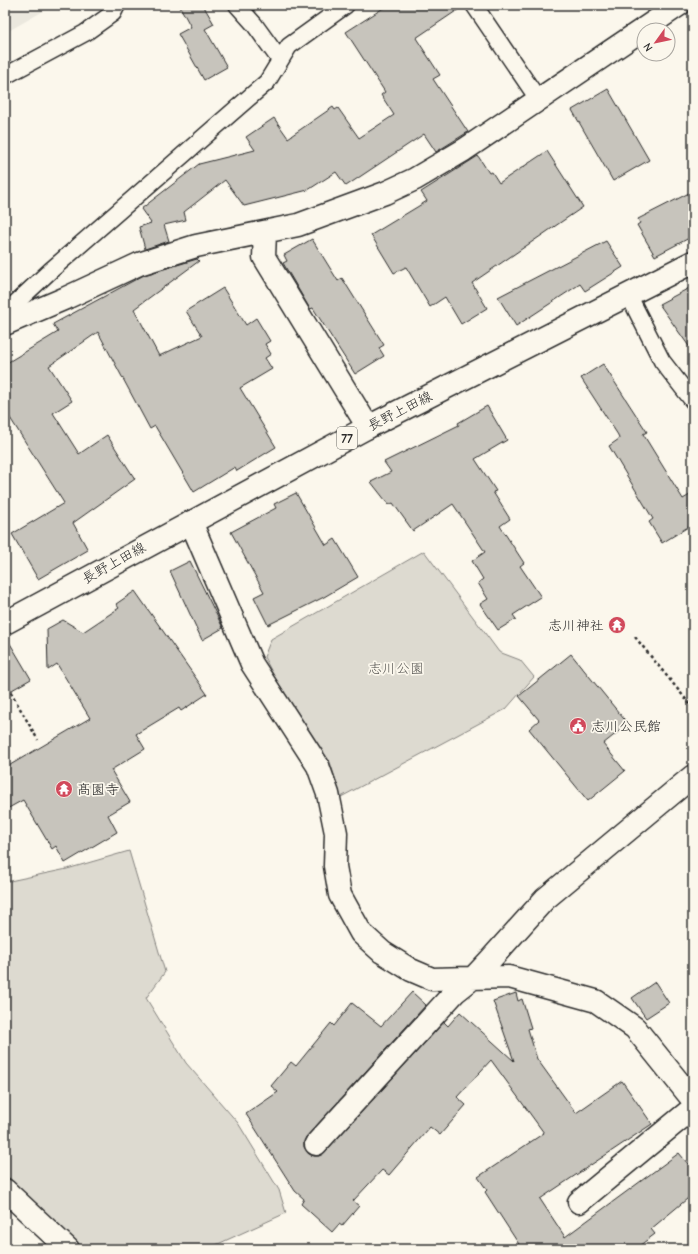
<svg xmlns="http://www.w3.org/2000/svg" width="698" height="1254" font-family="'Comic Neue','Klee One',sans-serif">
  <style>
    .built { fill: #ebe8de }
    .green { fill: #dddad0; stroke: #84827e }
    .building { fill: #c7c4bc; stroke: #2b2b2b }
    .lines { fill: none; stroke-linecap: round; stroke-linejoin: round }
    .lane-casing { stroke: #2b2b2b; stroke-width: 19 }
    .street-casing { stroke: #2b2b2b; stroke-width: 25 }
    .primary-casing { stroke: #2b2b2b; stroke-width: 25 }
    .path { stroke: #2b2b2b; stroke-width: 2.5; stroke-dasharray: 3 3; stroke-linecap: butt }
    .lane { stroke: #fbf7ec; stroke-width: 16 }
    .street { stroke: #fbf7ec; stroke-width: 22 }
    .primary { stroke: #fbf7ec; stroke-width: 22 }
    .labels { text-anchor: middle; dominant-baseline: central; stroke-width: 3.5; stroke-linejoin: round; paint-order: stroke }
    .shield { fill: #fbf7ec; stroke: #696865; stroke-width: 1 }
    .shield-label { font-size: 13px; font-weight: bold; fill: #2b2b2b }
    .street-label { font-size: 14px; fill: #2b2b2b; stroke: #fbf7ec }
    .poi-label { font-size: 14px; fill: #2b2b2b; stroke: #fbf7ec; text-anchor: start }
    .park-label { font-size: 14px; fill: #585754; stroke: #fbf7ec }
  </style>
  <rect width="100%" height="100%" fill="#fbf7ec"/>
  <filter id="ink" filterUnits="userSpaceOnUse"><feTurbulence type="fractalNoise" baseFrequency=".025" numOctaves="2"/><feDisplacementMap in="SourceGraphic" scale="8" xChannelSelector="R" yChannelSelector="G"/><feConvolveMatrix kernelMatrix="1 2 1 2 8 2 1 2 1" color-interpolation-filters="sRGB"/></filter>
  <g filter="url(#ink)">
    <path class="built" d="M5 5H54L5 33Z"/>
    <path class="green" d="M424 551 499 652 520 660 534 677 506 709 341 797 330 762 274 676 264 657 271 639Z
      M129 851 165 972 146 998 186 1063 238 1123 279 1190 286 1213 207 1249H83L5 1174V882L67 869Z"/>
    <path class="building" d="M179 5H203L214 24 205 29 227 67 204 80 178 34 191 27Z
      M388 5H465L416 38 440 75 433 79 468 132 436 152 424 134 346 186 336 172 308 190 244 206 225 180 184 212 186 220 164 225 169 241 145 249 139 227 151 223 141 209 199 164 255 150 246 137 274 118 288 138 333 107 335 110 338 108 359 138 394 115 381 95 385 92 346 32Z
      M608 89 649 160 613 181 572 110Z
      M547 151 583 207 472 283 487 308 461 324 445 297 430 307 406 267 394 273 371 235 427 201 421 192 478 156 489 173 492 172 499 183Z
      M693 191V236L655 256 637 225 640 223 638 219Z
      M312 239 338 281 342 278 384 345 379 348 384 356 355 374 313 308 310 309 283 263 287 261 284 255Z
      M606 241 623 267 585 291 580 284 516 326 498 297Z
      M197 259 199 261 134 309 159 356 202 336 186 311 223 288 246 325 256 318 270 341 265 344 271 354 265 358 272 369 240 388 276 447 237 471 235 467 194 492 155 426 150 429 98 332 49 366 72 401 53 413 79 454 107 435 135 479 73 523 88 550 38 579 12 534 64 503 5 410V364L58 332 53 324 144 275Z
      M693 286V352L659 304Z
      M603 364 647 432 643 434 683 499 693 493V524L662 543 649 522 653 519 609 446 619 439 618 435 581 378Z
      M487 406 507 440 475 459 496 491 493 492 510 519 500 526 524 563 520 566 541 597 513 615 516 619 498 630 480 604 488 599 478 583 483 579 472 561 485 552 453 504 413 531 393 503 389 505 371 482 391 472 384 462 459 425 458 423Z
      M296 493 326 545 335 539 358 577 324 597 268 625 254 597 264 592 231 532 276 508 274 504Z
      M190 561 223 628 202 640 170 571Z
      M135 591 207 694 181 711 179 708 136 734 145 749 111 770 130 802 108 815 117 832 65 863 56 846 52 849 23 800 5 810V768L90 718 57 664 48 670 47 629 63 620 83 632 119 608 116 604Z
      M5 635 31 679 5 694Z
      M571 654 628 724 603 744 625 771 588 801 529 729 539 720 519 696Z
      M655 982 669 1003 646 1018 632 998Z
      M412 992 426 1005 307 1136 304 1141V1147L308 1153 314 1156H319L325 1152 444 1022 448 1026 460 1012 514 1061 493 1001 516 993 518 1001 522 999 531 1028 528 1029 537 1059 576 1113 622 1081 652 1124 540 1199 565 1237 679 1153 693 1170V1194L651 1229 655 1234 635 1249H522L485 1192 487 1190 478 1177 544 1133 491 1060 457 1097 466 1105 440 1135 430 1127 389 1175 382 1170 353 1201 359 1206 342 1226 339 1224 332 1232 301 1204 304 1199 295 1191 246 1114 278 1092 271 1086 291 1062 296 1066 331 1023 334 1026 352 1003 381 1026Z"/>
    <g class="lines">
      <g class="lane-casing">
        <path id="lane" d="M237 5 254 24 280 60
          M474 5 538 99
          M5 76 85 33 113 13 117 5
          M628 294 662 361 693 401
          M5 313 50 271 267 82 289 46 346 5"/>
      </g>
      <g class="street-casing">
        <path id="street" d="M265 233 264 257 368 427
          M5 324 66 298 139 264 196 246 298 225 385 193 415 179 464 150 679 5
          M191 522 252 664 318 766 328 794 336 833 335 866 340 895 361 933 382 952 411 970 432 979 509 977 596 1001 635 1028 693 1100
          M316 1144 455 992 474 977 490 960 545 899 693 776
          M5 1190 68 1249
          M579 1202 693 1108"/>
      </g>
      <g class="primary-casing">
        <path id="primary" d="M5 623 368 427 693 262"/>
      </g>
      <path class="path" d="M635 637 693 708
        M5 682 38 740"/>
      <use href="#lane" class="lane"/>
      <use href="#street" class="street"/>
      <use href="#primary" class="primary"/>
    </g>
  </g>
  <defs>
    <g id="temple-disc" transform="scale(0.9)"><circle r="9.5" fill="#d1495b" stroke="#fbf7ec"/><path d="M0-6L5-2H3V0L6.5 2.5H4V6H1.5V3h-3V6H-4V2.5H-6.5L-3 0V-2H-5Z" fill="#fff"/></g>
    <g id="civic-disc" transform="scale(0.9)"><circle r="9.5" fill="#d1495b" stroke="#fbf7ec"/><path d="M-.6-6.5H3V-4.5H.6V-3L4-1V1h2V6H-6V1h2V-1L-.6-3ZM-1.2 2.5V6h2.4V2.5Z" fill="#fff"/></g>
  </defs>
  <g fill-rule="evenodd">
    <use href="#temple-disc" x="617" y="625"/>
    <use href="#civic-disc" x="578" y="726"/>
    <use href="#temple-disc" x="64" y="789"/>
  </g>
  <g class="labels">
    <rect class="shield" x="337" y="427" width="20" height="22" rx="3"/>
    <g class="shield-label">
      <text x="347" y="438">77</text>
    </g>
    <g class="street-label">
      <text transform="translate(400 411) rotate(-27)">長野上田線</text>
      <text transform="translate(114 563) rotate(-29)">長野上田線</text>
    </g>
    <g class="poi-label">
      <text x="604" y="625" text-anchor="end">志川神社</text>
      <text x="591" y="726">志川公民館</text>
      <text x="77" y="789">髙園寺</text>
    </g>
    <g class="park-label">
      <text x="396" y="668">志川公園</text>
    </g>
  </g>
  <rect width="698" height="1254" fill="none" stroke="#fbf7ec" stroke-width="20"/>
  <rect x="10" y="10" width="678" height="1234" fill="none" stroke="#2b2b2b" stroke-width="1.5" filter="url(#ink)"/>
  <g transform="translate(656 42) rotate(237)"><circle r="19" fill="#fbf7ec" stroke="#a8a59f"/>
  <path d="M0-3L7 15L0 10L-7 15Z" fill="#d1495b"/>
  <text y="-6" font-size="11" font-weight="bold" text-anchor="middle" fill="#2b2b2b">N</text>
  </g>
</svg>
